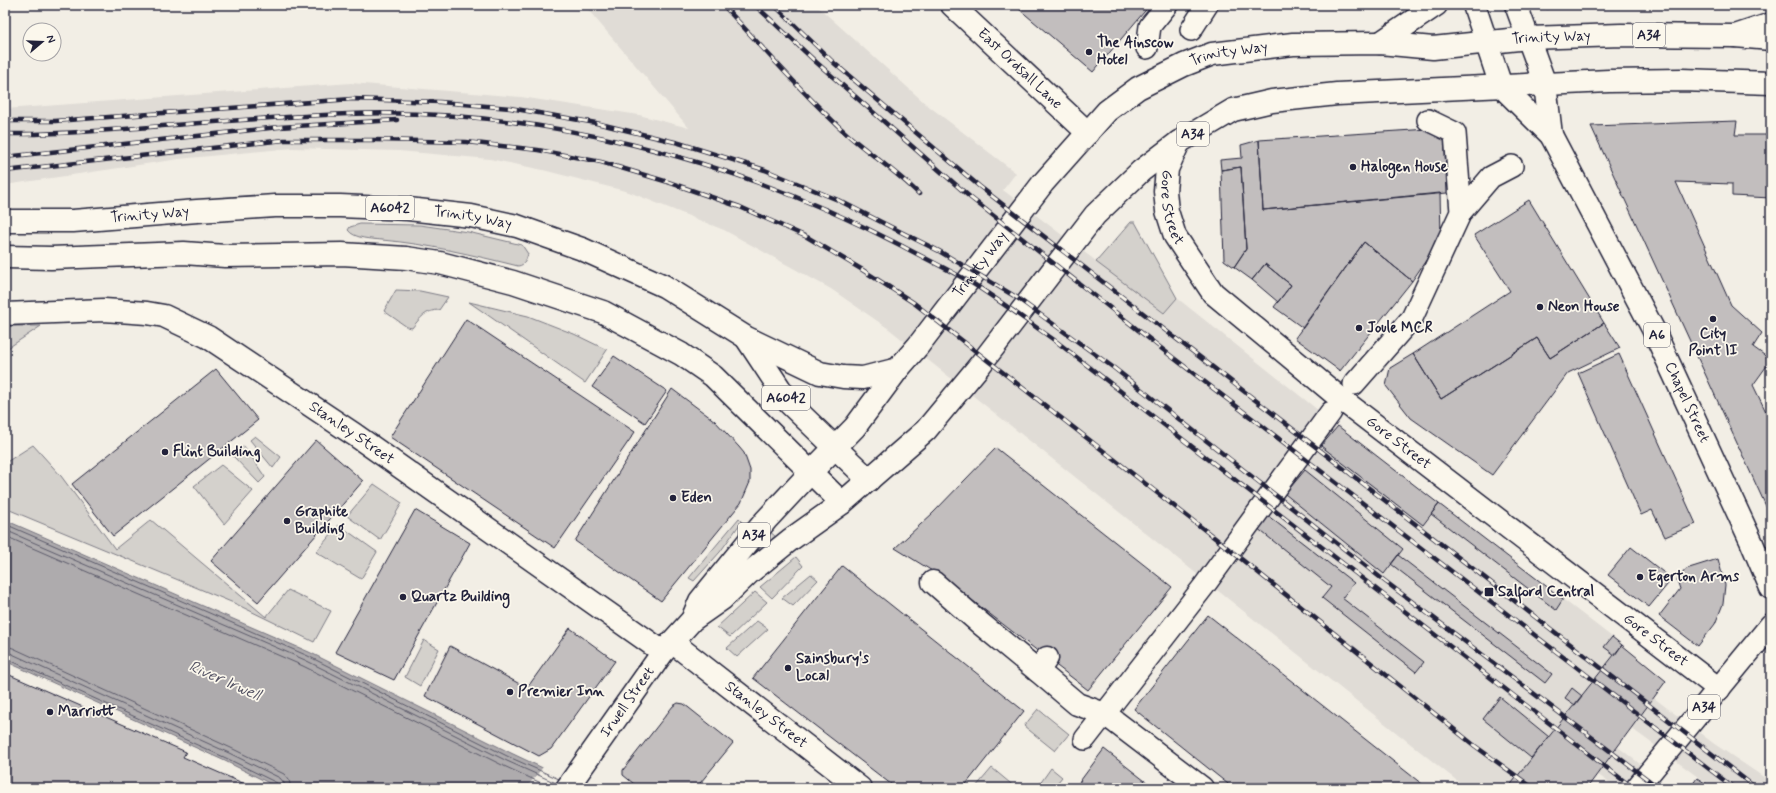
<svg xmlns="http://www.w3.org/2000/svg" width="1776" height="793" font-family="Mynerve,sans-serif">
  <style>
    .built { fill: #e0dcd6 }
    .green { fill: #d4d1cc; stroke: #7b7a84 }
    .water { fill: #aeabad; stroke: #76747f }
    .pier { fill: #f2eee5 }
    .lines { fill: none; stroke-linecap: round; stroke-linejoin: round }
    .shore { stroke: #5a5969; stroke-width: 1 }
    .building { fill: #c2bebe; stroke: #22223b }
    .pedestrian-casing { stroke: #22223b; stroke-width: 24 }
    .minor-casing { stroke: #22223b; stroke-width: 25 }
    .secondary-casing { stroke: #22223b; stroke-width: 25 }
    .primary-casing { stroke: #22223b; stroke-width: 25 }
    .trunk-casing { stroke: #22223b; stroke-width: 25 }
    .pedestrian { stroke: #fbf7ec; stroke-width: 21 }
    .minor { stroke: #fbf7ec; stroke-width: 22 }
    .secondary { stroke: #fbf7ec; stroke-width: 22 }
    .primary { stroke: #fbf7ec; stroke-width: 22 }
    .trunk { stroke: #fbf7ec; stroke-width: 22 }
    .rail-casing { stroke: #22223b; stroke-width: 4.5 }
    .rail { stroke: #fbf7ec; stroke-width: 3; stroke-dasharray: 9; stroke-linecap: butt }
    .poi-dot { fill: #22223b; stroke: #fbf7ec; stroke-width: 1.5 }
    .labels { text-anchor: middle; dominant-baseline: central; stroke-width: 3.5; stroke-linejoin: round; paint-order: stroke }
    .shield { fill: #fbf7ec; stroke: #636270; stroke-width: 1 }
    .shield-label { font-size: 14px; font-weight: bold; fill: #22223b }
    .street-label { font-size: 15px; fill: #22223b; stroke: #fbf7ec }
    .poi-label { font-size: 15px; font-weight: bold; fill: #22223b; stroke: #fbf7ec; text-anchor: start }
    .water-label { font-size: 16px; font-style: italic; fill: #535263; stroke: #fbf7ec }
  </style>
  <rect width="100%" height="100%" fill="#f2eee5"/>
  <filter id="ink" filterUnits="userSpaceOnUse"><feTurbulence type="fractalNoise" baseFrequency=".025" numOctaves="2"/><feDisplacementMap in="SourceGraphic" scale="8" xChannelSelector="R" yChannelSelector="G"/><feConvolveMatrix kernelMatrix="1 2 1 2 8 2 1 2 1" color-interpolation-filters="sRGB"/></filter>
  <g filter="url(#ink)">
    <path class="built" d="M584 5H816L926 104 1016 173 1003 190 1164 313 1177 298 1338 426 1612 637 1666 681 1654 698 1713 743 1771 782V788H1713L1631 728 1618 747 1671 788H1617L1597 774 1587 788H1466L889 329 831 289 724 230 629 192 543 170 490 159 399 151 292 148 179 159 5 185V109L351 83 521 97 639 115 689 128Z"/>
    <path class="green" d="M1131 222H1135L1177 298 1164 313 1096 262Z
      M360 224 420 225 468 232 522 245 528 254C526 260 525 265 518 266 473 255 428 244 382 240 373 239 354 239 348 230L350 227Z
      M396 290 420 291 448 297 439 310C426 310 420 318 412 328L407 327 384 311Z
      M469 302 528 316 574 334 607 350 585 383Z
      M5 326H41L5 350Z
      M255 436 281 457 273 468 250 440Z
      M33 445 61 476 115 549 151 520 266 617 288 590 331 611 314 642 236 604 5 508V463Z
      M244 446 265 477 259 483 232 455Z
      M221 465 253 491 224 524 194 486Z
      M374 484 402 503 380 540 347 516Z
      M739 518 742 521 720 552 694 581 689 578Z
      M339 525 377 552 361 579 316 552Z
      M766 528 777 538 722 588Z
      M796 557 803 566 772 598 760 587Z
      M811 574 818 580 793 606 782 598Z
      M755 592 767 602 730 637 717 627Z
      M757 621 768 629 737 657 727 648Z
      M424 640 439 649 420 686 405 677Z
      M1038 709 1069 734 1055 751 1024 726Z
      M992 768 1016 788H975Z
      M1051 768 1062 777 1053 788H1037Z"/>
    <path class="water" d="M5 520 309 652 511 753 585 788H279L225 761 5 661Z"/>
    <path class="pier" d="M543 767 572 781 585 788H526Z"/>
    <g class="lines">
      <path class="shore" d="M5 524 308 656 509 757 559 779
        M5 530 305 660 507 761 556 783
        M5 536 303 666 504 766 552 788
        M5 646 13 648 231 748 284 774 289 780 291 788
        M5 652 10 653 229 753 280 778 284 783 285 788
        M5 658 226 758 277 783 280 788"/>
    </g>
    <path class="building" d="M1023 5H1150L1093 72 1019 9Z
      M1545 5H1563L1547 9Z
      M1737 121 1735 135H1771V198L1732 196V184L1676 182 1731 305 1762 333 1753 347 1771 360 1753 385 1771 422V517L1591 126Z
      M1444 128 1447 193 1263 210 1259 140Z
      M1259 140 1263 210 1440 193 1441 238 1412 281 1364 242 1303 328 1274 307 1291 285 1265 264 1252 280 1234 267 1246 249 1241 167 1221 170 1220 160 1242 158 1241 145Z
      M1241 167 1246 249 1234 267 1224 260 1221 170Z
      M1529 200 1604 323 1550 358 1537 338 1441 399 1413 354 1510 291 1474 235Z
      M1364 242 1412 281 1340 371 1295 338Z
      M1265 264 1291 285 1278 302 1252 280Z
      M466 319 635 432 555 548 390 437Z
      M1604 323 1620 348 1568 373 1492 475 1411 418 1386 386 1390 368 1413 354 1441 399 1537 338 1550 358Z
      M1619 354 1696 524 1665 537 1652 510 1641 515 1578 373Z
      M614 356 667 391 645 423 592 387Z
      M216 369 258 420 113 536 72 484Z
      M672 389 715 421 739 447 744 453 750 470V482L741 503 661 601 575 541Z
      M1338 426 1439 504 1423 525 1321 446Z
      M316 440 363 481 258 602 211 561Z
      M996 448 1172 587 1088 690 942 577 895 548 933 513Z
      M1305 470 1403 549 1384 574 1285 494Z
      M1439 504 1563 599 1556 610 1431 514Z
      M415 510 470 543 394 680 335 652Z
      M1267 515 1354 583 1342 598 1424 662 1416 672 1322 598 1331 587 1257 528Z
      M1631 547 1672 579 1649 607 1608 575Z
      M1398 555 1552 674 1545 683 1391 564Z
      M1718 559 1725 585 1723 604 1715 624 1698 646 1659 616 1680 589 1677 580 1686 569Z
      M842 566 1024 711 963 788H896L753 678Z
      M1208 615 1427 788H1233L1134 709Z
      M570 628 615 661 551 749 539 756 425 696 450 646 527 688Z
      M1612 637 1622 645 1615 655 1604 647Z
      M1622 645 1666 681 1587 788H1508Z
      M5 673 186 752 183 757 254 788H5Z
      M1572 688 1582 696 1575 705 1565 698Z
      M1500 697 1549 737 1531 758 1483 719Z
      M678 703 684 704 733 743 696 788H639L623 775V770L673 706Z
      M1104 749 1154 788H1075Z
      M1697 778 1713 788H1690Z"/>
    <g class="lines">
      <g class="pedestrian-casing">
        <path id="pedestrian" d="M1191 30 1207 5
          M1147 48 1150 26 1167 5
          M1428 120 1455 133 1461 212
          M1354 384 1412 318 1461 212 1491 177 1512 166
          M1085 739 1204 586 1331 412"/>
      </g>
      <g class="minor-casing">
        <g id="minor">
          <path d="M1735 36 1771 24"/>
          <path id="s1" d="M1179 142 1167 169 1165 191 1167 211 1175 236 1213 293 1341 399 1719 689"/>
          <path id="s2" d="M5 314 104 310 147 313 164 316 208 337 355 435 663 652"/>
          <path d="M933 582 981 624 1038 671 1047 658"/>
          <path id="s3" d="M672 642 860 788"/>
          <path d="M1038 671 1077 704 1105 714 1202 788"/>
        </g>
      </g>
      <g class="secondary-casing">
        <g id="secondary">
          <path id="s4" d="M952 5 1088 133"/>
        </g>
      </g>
      <g class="primary-casing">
        <g id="primary">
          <path d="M1545 84 1551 135"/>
          <path id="s5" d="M1501 86 1551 135 1653 329 1751 541 1771 588"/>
          <path d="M694 615 700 601 766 520 811 472"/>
          <path id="s6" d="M567 788 663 652 692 620 722 599 749 573 790 540 842 503"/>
          <path d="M1637 788 1771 625"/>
        </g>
      </g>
      <g class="trunk-casing">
        <g id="trunk">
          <path d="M1474 5 1501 86"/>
          <path d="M1516 5 1545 84"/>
          <path d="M1380 43 1436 5"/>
          <path id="s7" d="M5 221H73L197 211 275 206H340L408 209 471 216 517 226 582 249 664 286 747 338 820 373 843 377 863 378 898 369"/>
          <path d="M5 257 51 258 184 253 225 256 342 254 406 258 440 263 513 282 603 312 681 354 713 376 842 503 926 430 980 365 1095 215 1141 171 1179 142 1233 110 1272 101 1337 94 1609 81 1682 80 1771 83"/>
          <path d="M747 339 790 404 869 480"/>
          <path id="s8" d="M811 472 855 427 898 369 918 346 1043 183 1107 111 1138 88 1184 65 1212 54 1293 44 1380 43 1433 48 1528 38 1621 35 1735 36 1771 39"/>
        </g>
      </g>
      <use href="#pedestrian" class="pedestrian"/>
      <use href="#minor" class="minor"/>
      <use href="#secondary" class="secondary"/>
      <use href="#primary" class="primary"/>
      <use href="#trunk" class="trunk"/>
      <g class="rail-casing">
        <path id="rail" d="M723 5C764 49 804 95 848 135 871 155 897 172 919 194
          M755 5 816 62 971 198 1171 356 1734 788
          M774 5 834 63 979 186 1756 788
          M5 121H55L352 99 440 102 510 108 596 123 679 143 765 170 838 200 889 226 939 251 1016 297 1114 368 1386 582 1659 788
          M5 134C49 135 93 131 138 128 208 122 278 117 348 114 537 107 735 159 902 246 926 259 952 271 975 285 1003 303 1030 323 1057 342L1633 788
          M5 157 279 127 397 120
          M5 171 284 140H375L466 142 538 150 601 162 668 182 740 207 807 237 861 269 914 303 1215 538 1475 746 1533 788"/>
      </g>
      <use href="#rail" class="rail"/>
    </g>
  </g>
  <g class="poi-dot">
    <circle cx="1089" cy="52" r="4"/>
    <circle cx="1353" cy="167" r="4"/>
    <circle cx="1540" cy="307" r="4"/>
    <circle cx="1713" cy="319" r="4"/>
    <circle cx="1359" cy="328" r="4"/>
    <circle cx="165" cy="452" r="4"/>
    <circle cx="673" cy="498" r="4"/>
    <circle cx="287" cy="521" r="4"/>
    <circle cx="1640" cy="577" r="4"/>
    <rect x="1484" y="587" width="10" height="10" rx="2"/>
    <circle cx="403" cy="597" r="4"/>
    <circle cx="788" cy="668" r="4"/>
    <circle cx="510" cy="692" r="4"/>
    <circle cx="50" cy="712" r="4"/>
  </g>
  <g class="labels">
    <g class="shield">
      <rect x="1633" y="23" width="32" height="24" rx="3"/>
      <rect x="1177" y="122" width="32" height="24" rx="3"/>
      <rect x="366" y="196" width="48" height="24" rx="3"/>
      <rect x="1644" y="323" width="26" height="24" rx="3"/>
      <rect x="762" y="386" width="48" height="24" rx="3"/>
      <rect x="738" y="523" width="32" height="24" rx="3"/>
      <rect x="1688" y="695" width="32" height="24" rx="3"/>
    </g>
    <g class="shield-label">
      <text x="1649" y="35">A34</text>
      <text x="1193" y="134">A34</text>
      <text x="390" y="208">A6042</text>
      <text x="1657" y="335">A6</text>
      <text x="786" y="398">A6042</text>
      <text x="754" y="535">A34</text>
      <text x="1704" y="707">A34</text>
    </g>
    <g class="street-label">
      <text stroke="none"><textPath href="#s8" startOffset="928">Trinity Way</textPath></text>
      <text stroke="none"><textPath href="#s8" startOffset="604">Trinity Way</textPath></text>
      <text stroke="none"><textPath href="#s4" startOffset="93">East Ordsall Lane</textPath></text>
      <text stroke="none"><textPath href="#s1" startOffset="69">Gore Street</textPath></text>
      <text stroke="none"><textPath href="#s7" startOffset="145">Trinity Way</textPath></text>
      <text stroke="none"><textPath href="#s7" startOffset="469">Trinity Way</textPath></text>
      <text stroke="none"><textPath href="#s8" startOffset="268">Trinity Way</textPath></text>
      <text stroke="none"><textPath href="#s5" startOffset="370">Chapel Street</textPath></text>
      <text stroke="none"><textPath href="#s2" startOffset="381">Stanley Street</textPath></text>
      <text stroke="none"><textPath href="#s1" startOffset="405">Gore Street</textPath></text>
      <text stroke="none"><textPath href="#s1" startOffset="729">Gore Street</textPath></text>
      <text stroke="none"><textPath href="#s6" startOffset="105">Irwell Street</textPath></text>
      <text stroke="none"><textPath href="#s3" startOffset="119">Stanley Street</textPath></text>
    </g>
    <g class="poi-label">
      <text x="1097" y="43">The Ainscow<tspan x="1097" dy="17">Hotel</tspan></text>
      <text x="1361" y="167">Halogen House</text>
      <text x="1548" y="307">Neon House</text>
      <text x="1367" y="328">Joule MCR</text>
      <text x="1713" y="334" text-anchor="middle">City<tspan x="1713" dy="17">Point II</tspan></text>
      <text x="173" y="452">Flint Building</text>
      <text x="681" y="498">Eden</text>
      <text x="295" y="512">Graphite<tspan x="295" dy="17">Building</tspan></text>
      <text x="1648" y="577">Egerton Arms</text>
      <text x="1498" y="592">Salford Central</text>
      <text x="411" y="597">Quartz Building</text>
      <text x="796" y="659">Sainsbury's<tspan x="796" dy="17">Local</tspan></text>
      <text x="518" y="692">Premier Inn</text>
      <text x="58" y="712">Marriott</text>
    </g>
    <g class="water-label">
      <text transform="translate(225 681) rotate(24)">River Irwell</text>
    </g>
  </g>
  <rect width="1776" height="793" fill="none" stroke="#fbf7ec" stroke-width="20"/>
  <rect x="10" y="10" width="1756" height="773" fill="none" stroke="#22223b" stroke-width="1.5" filter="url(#ink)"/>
  <g transform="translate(42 42) rotate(71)"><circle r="19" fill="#fbf7ec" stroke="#a4a2a5"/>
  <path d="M0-3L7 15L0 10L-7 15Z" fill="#22223b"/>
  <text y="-6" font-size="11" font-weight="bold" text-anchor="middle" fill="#22223b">N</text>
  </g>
</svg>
